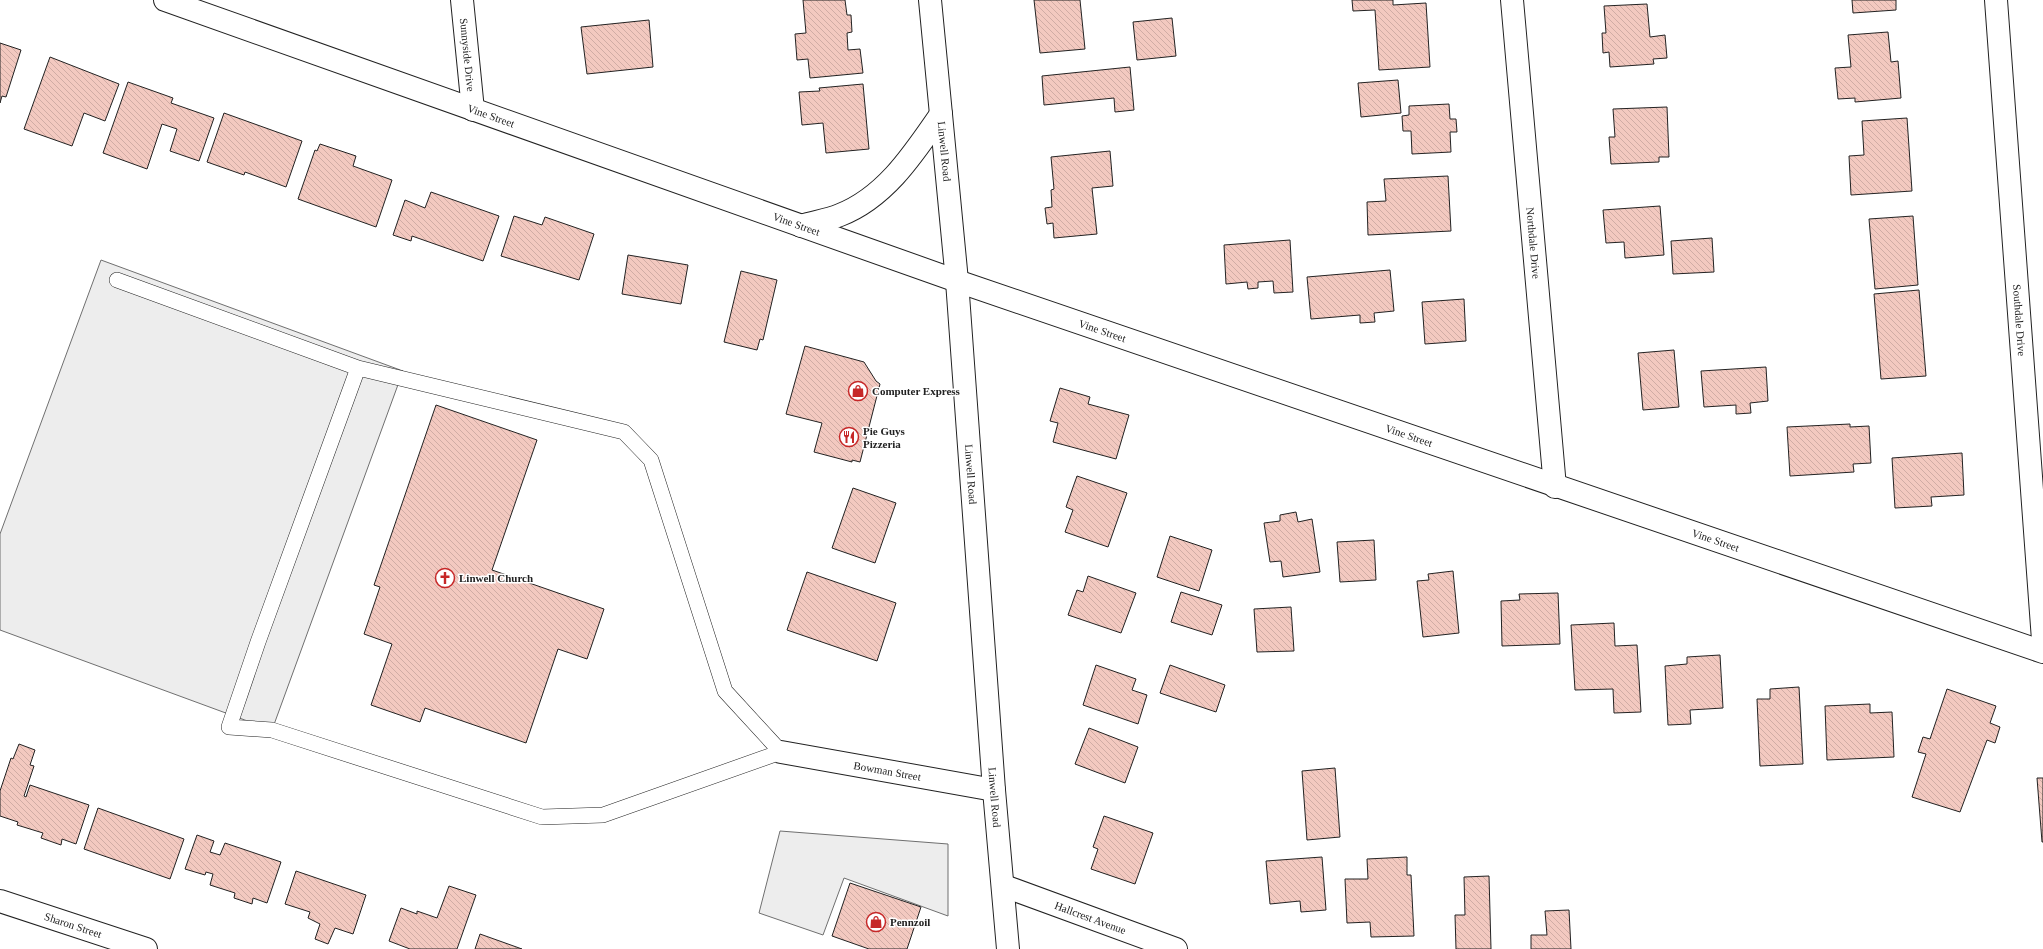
<svg xmlns="http://www.w3.org/2000/svg" width="2043" height="949" font-family="'Times New Roman',serif">
  <style>
    .parking { fill: #ededed; stroke: #6f6f6f }
    .building { fill: url(#building-back-hatch); stroke: #222 }
    .lines { fill: none; stroke-linecap: round; stroke-linejoin: round }
    .service-casing { stroke: #222; stroke-width: 16 }
    .minor-casing { stroke: #222; stroke-width: 24 }
    .tertiary-casing { stroke: #222; stroke-width: 24 }
    .secondary-casing { stroke: #222; stroke-width: 24 }
    .service { stroke: #fff; stroke-width: 15 }
    .minor { stroke: #fff; stroke-width: 22 }
    .tertiary { stroke: #fff; stroke-width: 22 }
    .secondary { stroke: #fff; stroke-width: 22 }
    .labels { text-anchor: middle; dominant-baseline: central; stroke-width: 3; stroke-linejoin: round; paint-order: stroke }
    .street-label { font-size: 11px; fill: #222; stroke: #fff }
    .poi-label { font-size: 11px; font-weight: bold; fill: #222; stroke: #fff; text-anchor: start }
  </style>
  <defs>
    <pattern id="building-back-hatch" width="6" height="6" patternUnits="userSpaceOnUse"><rect width="6" height="6" fill="#f3c9c0"/><path d="M-1 5l2 2M0 0l6 6M5-1l2 2" fill="none" stroke="#d0aca5"/></pattern>
  </defs>
  <rect width="100%" height="100%" fill="#fff"/>
  <path class="parking" d="M101 260 403 371 272 730 0 630V534Z
    M780 831 948 844V916L844 878 823 935 759 913Z"/>
  <path class="building" d="M803 0H845L847 15H851L852 32 847 33 848 50 860 49 863 73 810 78 808 59 797 60 795 34 806 33Z
    M1034 0H1080L1085 49 1040 53Z
    M1352 0H1393V5L1426 3 1430 67 1379 70 1375 10 1353 11Z
    M1852 0H1896V10L1853 13Z
    M1647 4 1650 37 1665 35 1667 58 1653 59 1654 64 1610 67 1609 52 1603 53 1602 33H1606L1604 6Z
    M1172 18 1176 56 1137 60 1133 22Z
    M649 20 653 67 587 74 581 27Z
    M1888 32 1891 62 1898 61 1901 98 1855 102V98L1838 99 1835 68 1851 67 1848 35Z
    M0 43 21 50 6 97 2 96 0 103Z
    M50 57 119 84 105 121 84 113 72 146 24 129Z
    M1130 67 1134 110 1115 112 1114 98 1044 105 1042 76Z
    M1398 80 1401 113 1361 117 1358 83Z
    M128 82 173 98 171 103 214 118 199 161 170 151 177 129 162 124 147 169 103 153Z
    M863 84 869 149 826 153 823 123 802 125 799 92 820 91 819 88Z
    M1449 104 1450 119H1456L1457 132H1450L1451 152 1412 154 1411 131H1403L1402 116 1409 115V106Z
    M1667 107 1669 157H1659V162L1611 164 1609 137H1615L1613 109Z
    M224 113 302 141 286 187 245 172 244 175 207 162Z
    M1907 118 1912 191 1851 195 1849 156 1864 155 1862 121Z
    M320 144 356 156 353 166 392 180 376 227 298 199 315 150 317 151Z
    M1110 151 1113 186 1092 188 1097 234 1054 238 1053 223 1047 224 1045 208 1052 207 1051 190 1054 189 1051 157Z
    M1448 176 1451 231 1368 235 1367 202 1386 201 1384 179Z
    M431 192 499 216 483 261 412 236 411 241 393 235 405 200 425 208Z
    M1660 206 1664 255 1625 258 1624 242 1606 243 1603 210Z
    M514 216 542 225 545 217 594 234 579 280 501 256Z
    M1913 216 1918 285 1875 289 1869 219Z
    M1712 238 1714 272 1673 274 1671 241Z
    M1290 240 1293 292 1274 293 1273 281 1258 282V288L1248 289 1247 282 1226 284 1224 245Z
    M628 255 688 265 681 304 622 294Z
    M1390 270 1394 311 1374 313 1375 322 1360 323V315L1311 319 1307 277Z
    M741 271 777 280 763 340 760 339 757 350 724 342Z
    M1919 290 1926 376 1881 379 1874 294Z
    M1464 299 1466 341 1425 344 1422 302Z
    M805 346 864 362 876 381 880 384 860 462 852 460V462L814 452 822 423 786 414Z
    M1674 350 1679 407 1643 410 1638 353Z
    M1766 367 1768 401 1750 403 1751 413 1736 414V405L1704 407 1701 371Z
    M1060 388 1090 397 1088 404 1129 415 1116 459 1053 442 1058 423 1050 421Z
    M436 405 537 440 492 570 604 609 587 659 558 649 526 743 425 708 420 722 371 705 392 644 364 634 380 587 374 585Z
    M1850 424V427L1869 426 1871 463 1853 464 1854 472 1790 476 1787 427Z
    M1962 453 1964 495 1931 497 1932 506 1895 508 1892 458Z
    M1077 476 1127 493 1108 547 1065 532 1073 510 1066 507Z
    M853 488 896 503 875 563 832 548Z
    M1296 512 1298 522 1312 519 1320 572 1283 577 1281 561 1270 562 1264 523 1280 521V515Z
    M1170 536 1212 550 1199 591 1157 577Z
    M1374 540 1376 580 1340 582 1337 542Z
    M1453 571 1459 633 1423 637 1417 581 1429 580 1428 574Z
    M807 572 896 603 877 661 787 630Z
    M1088 576 1136 593 1121 633 1068 615 1077 590 1083 592Z
    M1181 592 1222 605 1212 635 1171 622Z
    M1558 593 1560 644 1502 646 1501 601 1520 600 1519 594Z
    M1291 607 1294 651 1257 652 1254 609Z
    M1614 623 1615 646 1637 645 1641 712 1614 713 1613 689 1575 690 1571 625Z
    M1720 655 1723 708 1690 710 1691 724 1668 725 1665 666 1687 664V657Z
    M1096 665 1136 679 1132 690 1147 695 1138 724 1083 705Z
    M1170 665 1225 685 1216 712 1160 693Z
    M1799 687 1803 764 1760 766 1757 699H1770V689Z
    M1947 689 1996 706 1990 723 2000 727 1995 743 1987 740 1960 812 1912 797 1926 754 1918 752 1923 737 1930 739Z
    M1870 704V713L1892 712 1894 757 1827 760 1825 706Z
    M1089 728 1138 747 1125 783 1075 764Z
    M19 744 35 750 30 765 34 766 24 796 26 797 30 785 89 805 76 844 62 839 61 845 41 838 43 833 17 825 18 822 0 816V791L11 758 13 759Z
    M1335 768 1340 837 1307 840 1302 771Z
    M2037 778H2043V842H2042Z
    M98 808 184 839 170 879 84 849Z
    M1104 816 1153 833 1135 884 1091 869 1098 849 1093 847Z
    M197 835 214 841 210 852 220 855 225 843 281 862 267 903 253 898 252 904 234 898 235 893 210 885 213 874 206 872 205 875 185 869Z
    M1322 857 1326 910 1301 912 1300 901 1270 904 1266 861Z
    M1407 857V875H1411L1414 936 1371 937 1370 922 1347 923 1345 879H1368L1367 859Z
    M296 871 366 895 353 934 335 928 328 944 315 939 320 924 308 918 310 912 285 904Z
    M1489 876 1491 949H1456L1455 915H1465L1464 877Z
    M850 883 921 907 907 949H869L832 936Z
    M449 886 476 895 457 949H410L389 941 401 908 417 914V911L437 918Z
    M1569 910 1571 949H1531V935H1547L1545 911Z
    M480 934 522 949H475Z"/>
  <g class="lines">
    <g class="service-casing">
      <path id="service" d="M117 280 358 368 624 432 651 460 725 691 781 752 603 815 542 817 272 730 229 727 258 642 358 368"/>
    </g>
    <g class="minor-casing">
      <g id="minor">
        <path id="s1" d="M462 0 473 110"/>
        <path id="s2" d="M1512 0 1555 487"/>
        <path id="s3" d="M1996 0 2043 640"/>
        <path id="s4" d="M781 752 994 790"/>
        <path id="s5" d="M1004 886 1176 949"/>
        <path id="s6" d="M0 901 146 949"/>
      </g>
    </g>
    <g class="tertiary-casing">
      <g id="tertiary">
        <path id="s7" d="M165 0 957 281 2043 652"/>
      </g>
    </g>
    <g class="secondary-casing">
      <g id="secondary">
        <path id="s8" d="M930 0 957 281 994 790 1008 949"/>
        <path d="M801 226C814 222 828 220 840 215 886 197 914 153 941 114"/>
      </g>
    </g>
    <use href="#service" class="service"/>
    <use href="#minor" class="minor"/>
    <use href="#tertiary" class="tertiary"/>
    <use href="#secondary" class="secondary"/>
  </g>
  <defs>
    <g id="shop-ring" transform="scale(1)"><circle r="9.5" fill="#fff" stroke="#c62828" stroke-width="1.5"/><path d="M-5-2.5h2.3a2.7 3.5 0 0 1 5.4 0H5L5.5 6h-11ZM-1.5-2.5h3a1.5 2.3 0 0 0-3 0Z" fill="#c62828"/></g>
    <g id="restaurant-ring" transform="scale(1)"><circle r="9.5" fill="#fff" stroke="#c62828" stroke-width="1.5"/><path d="M-5-6h1v4h1v-4h1v4h1v-4h1v5L-1.5 .5V6h-2V.5L-5-1ZM5-6V6H3V1.5H1.5Q1.5-4 5-6Z" fill="#c62828"/></g>
    <g id="church-ring" transform="scale(1)"><circle r="9.5" fill="#fff" stroke="#c62828" stroke-width="1.5"/><path d="M-1.2-6h2.4v3.5h3.3v2.4h-3.3V6h-2.4V-.1h-3.3v-2.4h3.3Z" fill="#c62828"/></g>
  </defs>
  <g fill-rule="evenodd">
    <use href="#shop-ring" x="858" y="391"/>
    <use href="#restaurant-ring" x="849" y="437"/>
    <use href="#church-ring" x="445" y="578"/>
    <use href="#shop-ring" x="876" y="922"/>
  </g>
  <g class="labels">
    <g class="street-label">
      <text stroke="none"><textPath href="#s1" startOffset="55">Sunnyside Drive</textPath></text>
      <text stroke="none"><textPath href="#s7" startOffset="346">Vine Street</textPath></text>
      <text stroke="none"><textPath href="#s8" startOffset="152">Linwell Road</textPath></text>
      <text stroke="none"><textPath href="#s7" startOffset="670">Vine Street</textPath></text>
      <text stroke="none"><textPath href="#s2" startOffset="244">Northdale Drive</textPath></text>
      <text stroke="none"><textPath href="#s3" startOffset="321">Southdale Drive</textPath></text>
      <text stroke="none"><textPath href="#s7" startOffset="994">Vine Street</textPath></text>
      <text stroke="none"><textPath href="#s7" startOffset="1318">Vine Street</textPath></text>
      <text stroke="none"><textPath href="#s8" startOffset="476">Linwell Road</textPath></text>
      <text stroke="none"><textPath href="#s7" startOffset="1642">Vine Street</textPath></text>
      <text stroke="none"><textPath href="#s4" startOffset="108">Bowman Street</textPath></text>
      <text stroke="none"><textPath href="#s8" startOffset="800">Linwell Road</textPath></text>
      <text stroke="none"><textPath href="#s5" startOffset="92">Hallcrest Avenue</textPath></text>
      <text stroke="none"><textPath href="#s6" startOffset="77">Sharon Street</textPath></text>
    </g>
    <g class="poi-label">
      <text x="872" y="391">Computer Express</text>
      <text x="863" y="431">Pie Guys<tspan x="863" dy="13">Pizzeria</tspan></text>
      <text x="459" y="578">Linwell Church</text>
      <text x="890" y="922">Pennzoil</text>
    </g>
  </g>
</svg>
